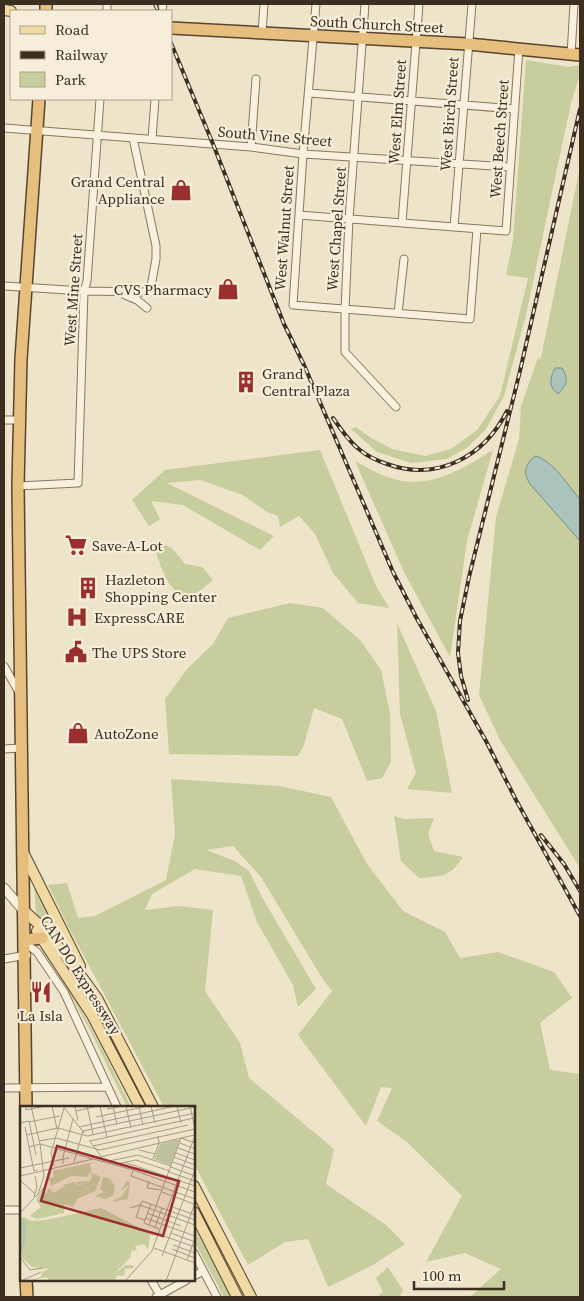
<svg xmlns="http://www.w3.org/2000/svg" width="584" height="1301" font-family="'Source Serif 4',serif">
  <style>
    .green { fill: #c7cd9c }
    .water { fill: #aac3bc; stroke: #70918a }
    .lines { fill: none; stroke-linecap: round; stroke-linejoin: round }
    .minor-casing { stroke: #8b765e; stroke-width: 9 }
    .tertiary-casing { stroke: #8b765e; stroke-width: 11 }
    .primary-casing { stroke: #594431; stroke-width: 12 }
    .trunk-casing { stroke: #594431; stroke-width: 14 }
    .minor { stroke: #f9f1dd; stroke-width: 7 }
    .tertiary { stroke: #f9f1dd; stroke-width: 9 }
    .primary { stroke: #f0d9a2; stroke-width: 10 }
    .trunk { stroke: #e6bf7f; stroke-width: 11 }
    .rail-casing { stroke: #3c2e21; stroke-width: 4 }
    .rail { stroke: #f6eed9; stroke-width: 2; stroke-dasharray: 5.5; stroke-linecap: butt }
    .labels { text-anchor: middle; dominant-baseline: central; stroke-width: 4.5; stroke-linejoin: round; paint-order: stroke }
    .street-label { font-size: 15px; fill: #3c2e21; stroke: #f6eed9 }
    .poi-label { font-size: 15px; fill: #3c2e21; stroke: #f6eed9; text-anchor: start }
    .inset-river { fill: none; stroke: #aac3bc; stroke-width: 2.5 }
    .inset-road { fill: none; stroke: #a79b86; stroke-width: 1 }
    .view { fill: #992f2e; fill-opacity: 0.15; stroke: #992f2e; stroke-width: 2.5 }
    .inset-edge { fill: none; stroke: #3c2e21; stroke-width: 2.5 }
  </style>
  <rect width="100%" height="100%" fill="#eee4c9"/>
  <path class="green" d="M526 60 569 67 580 65V74L571 103 526 315 504 396 486 429 468 447 447 459 411 463 377 452 351 429 356 427 371 438 392 449 425 456 451 449 477 430 500 396 528 278 506 275 513 240Z
    M580 167V868L500 740 479 695 496 517 519 439 521 406 538 358 541 359 543 348Z
    M320 450 376 586 389 608 358 603 333 573 315 534 299 516 280 527 278 516 267 512 243 495 200 480 167 483 274 536 260 550 183 505 151 501 160 519 149 526 132 500 165 470Z
    M493 450 467 541 450 657 404 572 355 461C368 468 383 477 397 480 433 488 464 468 493 450Z
    M164 545C174 547 179 557 185 564L202 567 213 580C207 584 201 592 194 594 171 603 160 565 155 549Z
    M290 603 323 608 361 641 381 670 390 713 391 762 382 778 367 781 342 719 314 708 304 745 298 756 169 754 165 699 188 668 213 644 228 618Z
    M397 623 436 711 452 793 407 789 416 773 400 714Z
    M171 779 279 786 331 797 367 864 403 911 445 932 460 958 498 952 554 972 572 998 540 1023 550 1070 580 1074V1297H470L501 1269 465 1253 426 1262 462 1196 407 1142 377 1121 392 1088 381 1087 366 1126 298 1035 332 991 322 978 261 877 233 846 206 850 235 861 249 871 263 899 316 989 298 1007 293 985 257 922 241 876 195 869 152 894 145 910 179 906 213 910 205 991 240 1043 249 1078 334 1149 326 1184 386 1225 405 1244 373 1265 328 1287 308 1239 285 1242 248 1265 194 1164V1107H164L68 926 48 885 67 883 78 918 95 916 166 880 175 834Z
    M394 816 404 819 434 818 428 834 434 851 463 857C450 878 441 876 419 878L401 861Z
    M34 884 67 950 36 913Z
    M55 948C93 996 120 1053 149 1107H145L108 1035Z
    M45 950C78 1000 105 1053 131 1107H127L91 1032 56 968 43 952Z
    M194 1227 232 1297H224L194 1241Z
    M388 1267 403 1290 400 1297H377L383 1292 376 1278Z"/>
  <path class="water" d="M555 368H562C569 379 567 385 558 394 548 386 550 378 555 368Z
    M535 456C550 458 571 488 580 500V541L530 484C523 472 524 466 535 456Z"/>
  <g class="lines">
    <g class="minor-casing">
      <path id="minor" d="M316 4 303 154 293 305 470 319 477 229
        M365 4 349 219 345 309V352L396 407
        M107 11V4
        M162 11 163 4
        M262 33 264 4
        M571 55 574 4
        M309 93 515 109
        M4 128 251 147 303 154 510 167
        M152 139 155 99
        M251 147 256 79
        M299 215 506 231 519 48
        M402 223 419 4
        M454 227 472 4
        M4 286 84 291 150 292 156 259V246L133 138
        M125 295 137 300 147 308
        M398 313 404 259
        M4 420H20
        M18 486 78 483 84 291 87 281 100 99
        M4 666 20 694
        M4 749 21 748
        M24 942 37 952 64 992 117 1107
        M4 959 27 955
        M4 1088 106 1087
        M4 1210H21
        M194 1253 217 1297
        M194 1276 203 1271
        M151 1280 161 1297
        M156 1297 187 1280"/>
    </g>
    <g class="tertiary-casing">
      <path id="tertiary" d="M4 888 23 910"/>
    </g>
    <g class="primary-casing">
      <path id="primary" d="M4 10 11 11
        M23 852 80 966
        M23 910 42 927 70 961 97 998 153 1107
        M37 931 92 1015 140 1107
        M194 1186 251 1297
        M194 1212 237 1297"/>
    </g>
    <g class="trunk-casing">
      <path id="trunk" d="M46 11V4
        M171 28 468 44 580 55
        M24 940 42 938
        M26 1107 18 486 21 359 39 99
        M26 1280 27 1297"/>
    </g>
    <use href="#minor" class="minor"/>
    <use href="#tertiary" class="tertiary"/>
    <use href="#primary" class="primary"/>
    <use href="#trunk" class="trunk"/>
    <g class="rail-casing">
      <path id="rail" d="M155 4 158 11
        M171 43 213 144 284 324 304 365 393 572 416 617 486 741 516 800 580 916
        M333 418C341 429 349 442 360 450 367 456 378 461 387 464 437 482 484 457 507 411
        M468 700 461 676 458 653 460 621 469 577 520 371 580 109
        M541 835 564 864 580 891"/>
    </g>
    <use href="#rail" class="rail"/>
  </g>
  <defs>
    <g id="shop-bare" transform="scale(1.725)"><path d="M-5-2.5h2.3a2.7 3.5 0 0 1 5.4 0H5L5.5 6h-11ZM-1.5-2.5h3a1.5 2.3 0 0 0-3 0Z" fill="#992f2e" stroke="#f6eed9" stroke-width="2.5" paint-order="stroke"/></g>
    <g id="building-bare" transform="scale(1.725)"><path d="M-4-6H4V6H1V3H-1V6H-4ZM-2.5-4.3h1.7v1.8h-1.7ZM.8-4.3h1.7v1.8H.8ZM-2.5-1h1.7V.8h-1.7ZM.8-1h1.7V.8H.8Z" fill="#992f2e" stroke="#f6eed9" stroke-width="2.5" paint-order="stroke"/></g>
    <g id="supermarket-bare" transform="scale(1.725)"><path d="M-6-5.5h2.5l.6 2H6L4.5 2H-2.5L-4.4-4H-6ZM-1.5 3.2a1.3 1.3 0 1 0 .1 0ZM3 3.2a1.3 1.3 0 1 0 .1 0Z" fill="#992f2e" stroke="#f6eed9" stroke-width="2.5" paint-order="stroke"/></g>
    <g id="hospital-bare" transform="scale(1.725)"><path d="M-5-5h3v3.5h4V-5h3V5h-3V1.5h-4V5h-3Z" fill="#992f2e" stroke="#f6eed9" stroke-width="2.5" paint-order="stroke"/></g>
    <g id="civic-bare" transform="scale(1.725)"><path d="M-.6-6.5H3V-4.5H.6V-3L4-1V1h2V6H-6V1h2V-1L-.6-3ZM-1.2 2.5V6h2.4V2.5Z" fill="#992f2e" stroke="#f6eed9" stroke-width="2.5" paint-order="stroke"/></g>
    <g id="restaurant-bare" transform="scale(1.725)"><path d="M-5-6h1v4h1v-4h1v4h1v-4h1v5L-1.5 .5V6h-2V.5L-5-1ZM5-6V6H3V1.5H1.5Q1.5-4 5-6Z" fill="#992f2e" stroke="#f6eed9" stroke-width="2.5" paint-order="stroke"/></g>
  </defs>
  <g fill-rule="evenodd">
    <use href="#shop-bare" x="181" y="190"/>
    <use href="#shop-bare" x="228" y="289"/>
    <use href="#building-bare" x="246" y="382"/>
    <use href="#supermarket-bare" x="76" y="545"/>
    <use href="#building-bare" x="88" y="588"/>
    <use href="#hospital-bare" x="77" y="617"/>
    <use href="#civic-bare" x="76" y="652"/>
    <use href="#shop-bare" x="78" y="733"/>
    <use href="#restaurant-bare" x="41" y="992"/>
  </g>
  <g class="labels">
    <g class="street-label">
      <text transform="translate(377 24) rotate(3)">South Church Street</text>
      <text transform="translate(397 112) rotate(-86)">West Elm Street</text>
      <text transform="translate(449 114) rotate(-86)">West Birch Street</text>
      <text transform="translate(275 136) rotate(5)">South Vine Street</text>
      <text transform="translate(499 139) rotate(-86)">West Beech Street</text>
      <text transform="translate(284 228) rotate(-86)">West Walnut Street</text>
      <text transform="translate(336 229) rotate(-86)">West Chapel Street</text>
      <text transform="translate(73 290) rotate(-86)">West Mine Street</text>
      <text transform="translate(81 975) rotate(58)">CAN DO Expressway</text>
    </g>
    <g class="poi-label">
      <text x="165" y="181" text-anchor="end">Grand Central<tspan x="165" dy="17">Appliance</tspan></text>
      <text x="212" y="289" text-anchor="end">CVS Pharmacy</text>
      <text x="262" y="373">Grand<tspan x="262" dy="17">Central Plaza</tspan></text>
      <text x="92" y="545">Save-A-Lot</text>
      <text x="105" y="579">Hazleton<tspan x="105" dy="17">Shopping Center</tspan></text>
      <text x="94" y="617">ExpressCARE</text>
      <text x="92" y="652">The UPS Store</text>
      <text x="94" y="733">AutoZone</text>
      <text x="41" y="1015" text-anchor="middle">La Isla</text>
    </g>
  </g>
  <g transform="translate(20 1106)">
    <rect width="175" height="175" fill="#eee4c9"/>
    <path d="M74 56 70 58 72 67 81 71 75 85 57 93 53 101 44 98V107L17 113 10 110 21 101 16 94 22 81 26 88 29 82 34 87 43 81 46 83 43 79 54 76 57 80 69 76 57 79 56 76 70 75 72 70 70 65 68 71 51 70 31 80 29 72 34 71 33 65ZM83 71 89 72 95 80 93 89 86 93 75 90 84 86 80 83ZM108 74 110 78 108 93 91 96 102 90 109 79 100 85ZM81 102 135 130 130 129 128 144 124 138 115 140 117 145 112 144 110 152 92 170 106 159H112L115 162 105 163 104 170 97 169 95 175H30L27 171 8 175 21 171 22 166 30 163 12 161 2 152 0 110 12 115 26 114Z" fill="#c7cd9c"/>
    <path d="M160 33 151 59 134 53 140 38Z" fill="#bdc29b"/>
    <path class="inset-river" d="M0 113 3 115 5 132 0 145"/>
    <path class="inset-road" d="M6 0V4L26 0M11 0 20 38 113 64 175 86M32 0 37 23M43 0 64 27M55 0 58 15M67 0 73 28M80 0 87 32M93 0 97 19M106 0 111 22M131 0 135 17M157 0 161 17M170 0 175 23M119 1 123 19M87 3 103 0M56 5 78 0M76 11 128 0M9 16 40 10M0 17 9 15 16 49M5 21 14 65 17 64M59 21 155 0M6 29 38 22 67 30 175 7M69 34 81 50M19 35 36 32 80 44 175 23M70 35 174 12M160 37 175 43M73 40 168 19M158 42 175 48M119 44 135 48M156 47 175 54M154 51 175 59M76 52 174 29M133 53 139 37 138 30M89 55 118 49 151 60M54 56 63 25 175 1M104 56 175 80M153 56 175 64M43 58V51L53 13M97 58 116 54 150 65M34 60 31 47 44 2M151 61 175 70M0 62 49 52M113 65 111 70 175 93M149 66 175 75M0 70 73 53M0 74 15 88M129 75 127 82 142 84M156 79 175 30M142 86 174 98M14 91 17 81 15 70M131 98 124 117 139 123M150 100 175 109M110 102 120 99 175 119M0 107 18 88 24 70 20 38 9 41M127 107 161 120M125 112 175 130M125 114 116 111 122 95 175 114M129 119 161 32 175 37M135 121 142 102M151 127 175 136M138 128 175 141M153 139 175 147M134 142 175 157M152 143 175 152M142 150 175 64M0 151 10 164 23 162M167 154 175 132M1 175 21 166M105 175 132 145 156 79M146 175 175 97"/>
    <path class="view" d="M37 40 159 75 143 130 21 95Z"/>
    <rect width="175" height="175" class="inset-edge"/>
  </g>
  <rect width="584" height="1301" fill="none" stroke="#3c2e21" stroke-width="10"/>
  <rect x="10" y="10" width="162" height="90" fill="#f6eed9" stroke="#aca18f"/>
  <rect x="20" y="26" width="25" height="8" fill="#f0d9a2" stroke="#aca18f"/>
  <text x="55" y="35" font-size="15" fill="#3c2e21">Road</text>
  <rect x="20" y="51" width="25" height="8" fill="#3c2e21" stroke="#aca18f"/>
  <text x="55" y="60" font-size="15" fill="#3c2e21">Railway</text>
  <rect x="20" y="72" width="25" height="15" fill="#c7cd9c" stroke="#aca18f"/>
  <text x="55" y="85" font-size="15" fill="#3c2e21">Park</text>
  <path d="M414 1281v8h90v-8" fill="none" stroke="#3c2e21" stroke-width="2.5"/>
  <text x="422" y="1281" font-size="15" fill="#3c2e21" stroke="#f6eed9" stroke-width="4" paint-order="stroke">100 m</text>
</svg>
